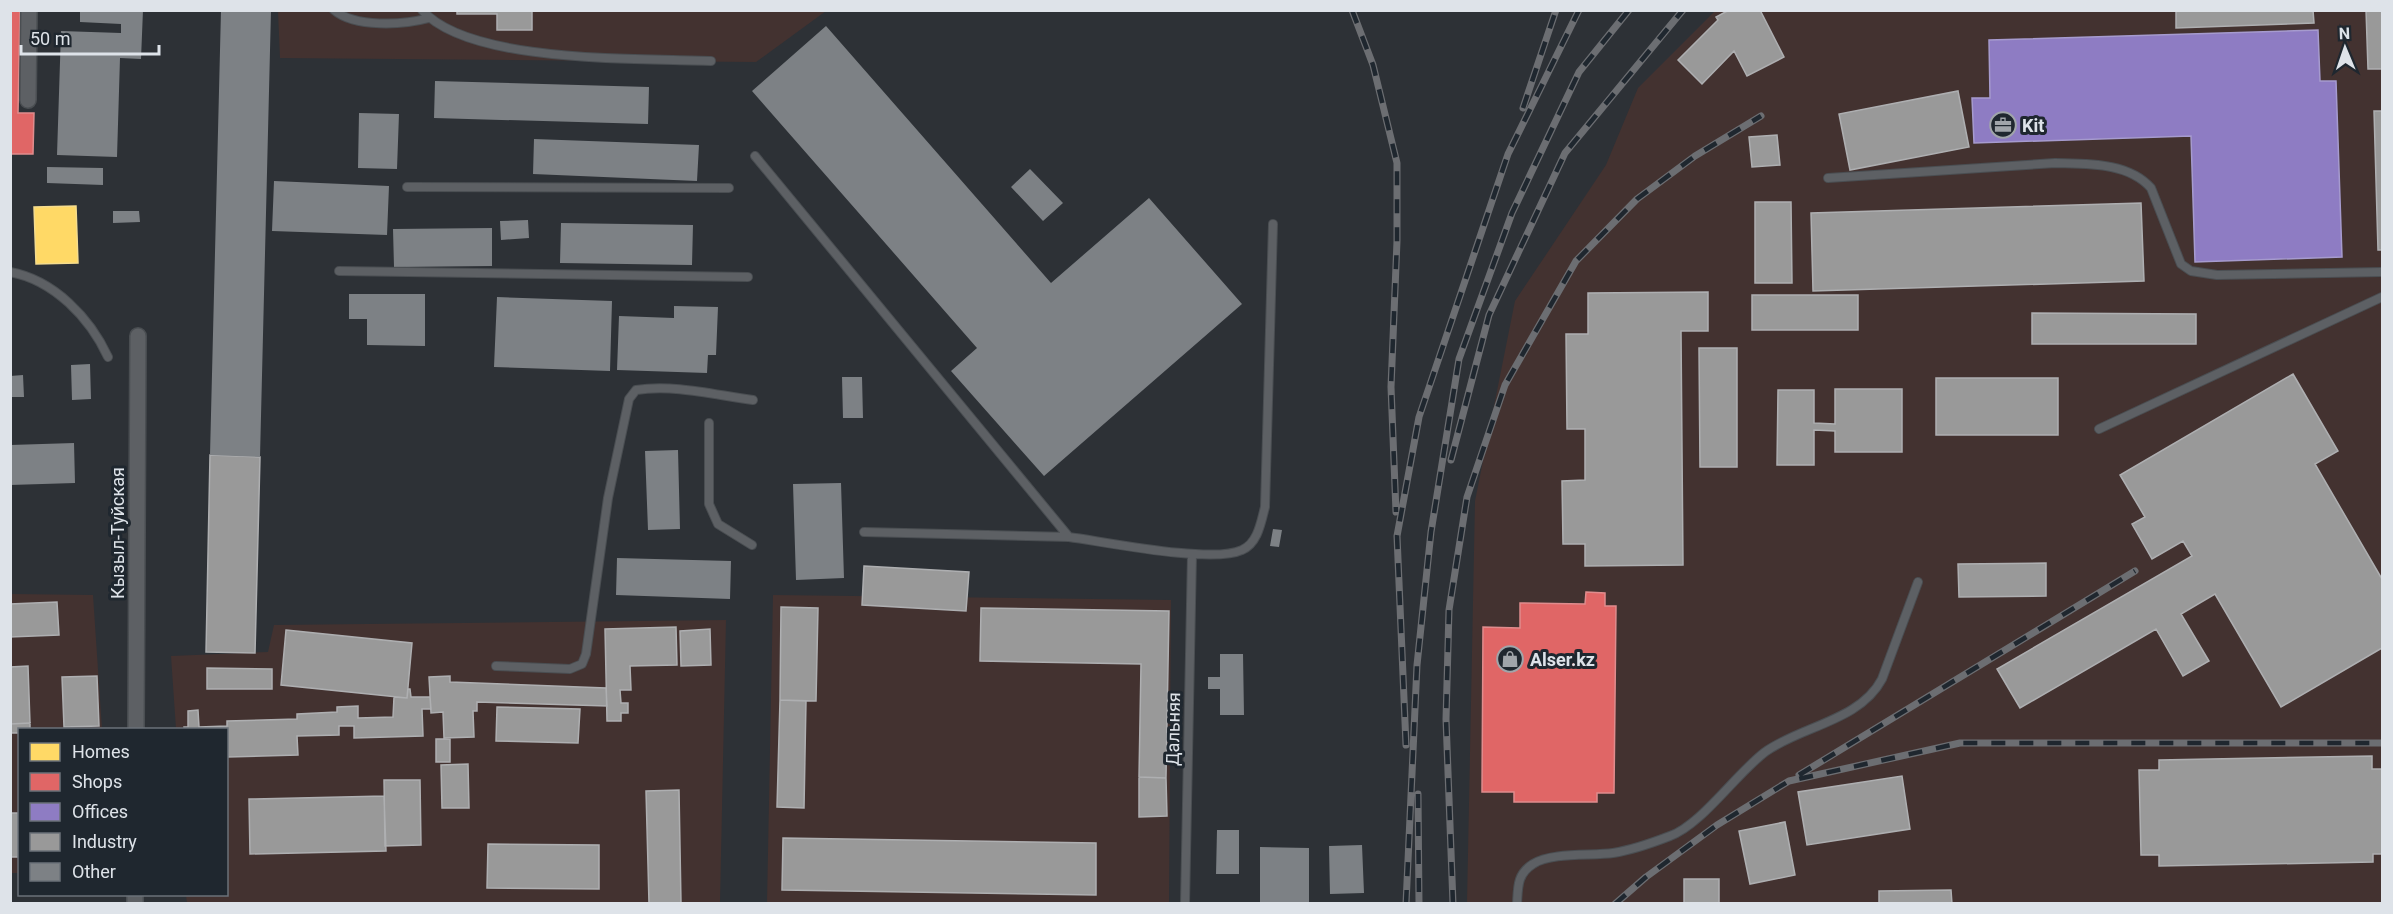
<svg xmlns="http://www.w3.org/2000/svg" width="2393" height="914" font-family="Roboto,sans-serif">
  <style>
    .industrial { fill: #433230 }
    .homes { fill: #ffd966; stroke: #f5dc8d; stroke-width: 1.5 }
    .shops { fill: #e06666; stroke: #df8c8d; stroke-width: 1.5 }
    .offices { fill: #8e7cc3; stroke: #a69bce; stroke-width: 1.5 }
    .industry { fill: #999; stroke: #aeafb1; stroke-width: 1.5 }
    .building { fill: #7d8185 }
    .lines { fill: none; stroke-linecap: round; stroke-linejoin: round }
    .service-casing { stroke: #4a4e52; stroke-width: 10 }
    .minor-casing { stroke: #4a4e52; stroke-width: 18 }
    .service { stroke: #5d6064; stroke-width: 8 }
    .minor { stroke: #5d6064; stroke-width: 15 }
    .rail-casing { stroke: #6c6e72; stroke-width: 7 }
    .rail { stroke: #1f272f; stroke-width: 4.5; stroke-dasharray: 14; stroke-linecap: butt }
    .labels { text-anchor: middle; dominant-baseline: central; stroke-width: 6; stroke-linejoin: round; paint-order: stroke }
    .poi-label { font-size: 18px; font-weight: bold; fill: #dee3e9; stroke: #1f272f; text-anchor: start }
    .street-label { font-size: 18px; fill: #dee3e9; stroke: #1f272f }
  </style>
  <rect width="100%" height="100%" fill="#2d3136"/>
  <path class="industrial" d="M278 11H826L756 62 280 58Z
    M1715 11H2382V903L1467 904 1475 501 1515 301 1606 165 1638 88Z
    M11 594 93 595 102 729 20 730 19 873H11Z
    M773 595 1171 600 1169 903 767 904Z
    M726 620 720 903H187L186 895 226 894V730L176 729 171 656 268 652 274 625Z"/>
  <path class="homes" d="M76 206 78 263 36 264 34 207Z"/>
  <path class="shops" d="M10 10H20L18 113H34L33 154H10Z
    M1586 592 1605 593V606H1616L1614 793H1597V802H1514V792H1482L1483 627 1520 628V603L1585 604Z"/>
  <path class="offices" d="M2318 30 2320 81H2336L2342 257 2195 262 2191 136 1974 143 1972 98H1990L1989 40Z"/>
  <path class="industry" d="M457 10H532V30H497V14H457Z
    M1729 10H1760L1784 57 1747 76 1734 51 1702 84 1678 60 1718 20 1716 17Z
    M2176 10H2313L2314 23 2176 28Z
    M2366 10H2382V69H2368Z
    M1958 91 1969 147 1850 170 1839 114Z
    M2374 111H2382V250H2378Z
    M1777 135 1780 165 1752 167 1749 137Z
    M1755 202H1791L1792 283H1755Z
    M2141 203 2144 281 1813 291 1811 213Z
    M1708 292V331H1681L1683 565 1585 566V544H1563L1562 481 1585 480V429H1567L1566 334H1588V293Z
    M1752 295H1858V330H1752Z
    M2032 313 2196 314V344H2032Z
    M1699 348H1737V467H1700Z
    M2293 374 2338 451 2315 464 2382 579V648L2281 707 2215 594 2181 614 2209 661 2183 676 2156 629 2020 708 1997 669 2192 556 2183 541 2152 559 2132 524 2145 517 2120 475Z
    M1936 378H2058V435H1936Z
    M1835 389H1902V452H1835V431L1814 430V465H1777L1778 390H1814V423L1835 424Z
    M210 455 260 457 255 653 206 652Z
    M2046 563V596L1959 597 1958 564Z
    M864 566 969 572 966 611 862 605Z
    M57 602 59 635 10 637V604Z
    M781 607 818 608 816 701 780 700Z
    M981 608 1169 611 1166 778 1139 777 1141 664 980 661Z
    M676 627 677 665 630 666 631 690H620L621 703H628V713H621V721H607L605 629Z
    M710 629 711 665 681 666 680 631Z
    M286 630 412 643 407 698 281 685Z
    M28 666 30 723 10 724V667Z
    M207 668 272 669V689H207Z
    M97 676 99 726 64 727 62 677Z
    M450 676V682L606 688 607 706 477 702V711H473L474 737 444 738 443 712 431 713 429 677Z
    M408 689H410L411 697H430L431 709H422L423 736 354 738V726H339V735L297 736 298 755 228 757 226 730H184V727H188V711L198 710 199 727 227 726V721L297 719V714L337 712V707L358 706V718L393 717 394 697 407 698Z
    M780 700 806 701 804 808 777 807Z
    M497 707 580 709 578 743 496 741Z
    M30 723V730H20V733H10V724Z
    M436 739H450V762H436Z
    M2372 756V769H2382V854H2373V862L2159 866V855H2141L2139 770H2159V760Z
    M468 764 469 808H442L441 765Z
    M1902 776 1910 829 1807 845 1798 792Z
    M1139 777 1166 778 1167 816 1139 817Z
    M384 780H420L421 845 385 846Z
    M679 790 681 903H649L646 791Z
    M384 796 386 851 250 854 249 799Z
    M10 813H18V857H10Z
    M1785 822 1795 875 1750 884 1739 831Z
    M783 838 1096 843V895L782 890Z
    M488 844 599 845V889L487 888Z
    M1684 879H1719V904H1684Z
    M1951 890 1952 904H1879V891Z"/>
  <path class="building" d="M80 10H143L141 59 120 58 117 157 57 155 61 31 121 33V24L80 22Z
    M221 10H271L260 457 210 455Z
    M826 26 1051 283 1149 198 1242 304 1044 476 951 371 977 348 752 91Z
    M435 81 649 87 648 124 434 118Z
    M359 113 399 114 397 169 358 168Z
    M534 139 699 145 697 181 533 174Z
    M47 167 103 168V185L47 183Z
    M1030 169 1063 203 1043 221 1011 187Z
    M274 181 389 186 387 235 272 231Z
    M113 211H139L140 222 113 223Z
    M528 220 529 238 501 240 500 221Z
    M561 223 693 225 692 265 560 263Z
    M492 228V266L394 267 393 229Z
    M349 294H425V346L367 345V319H349Z
    M497 297 612 301 610 371 494 367Z
    M674 306 718 307 716 355H708L707 373 617 370 619 316 674 318Z
    M90 364 91 399 72 400 71 365Z
    M23 375 24 397H10V376Z
    M842 377H862L863 418H843Z
    M74 443 75 483 10 485V445Z
    M678 450 680 529 648 530 645 451Z
    M841 483 844 578 796 580 793 484Z
    M1273 529 1282 530 1279 547 1270 546Z
    M617 558 731 561 730 599 616 595Z
    M1220 654H1243L1244 715H1220V689H1208V677H1220Z
    M1217 830H1239V874H1216Z
    M1362 845 1364 893 1330 894 1329 846Z
    M1260 847 1309 848V904H1260Z"/>
  <g class="lines">
    <g class="service-casing">
      <path id="service" d="M334 10C355 28 403 25 429 18
        M422 10C469 64 640 58 711 61
        M755 156 1069 537C1106 542 1212 564 1242 550 1258 543 1261 522 1265 507L1273 224
        M1828 178 2055 163C2087 164 2128 162 2151 188L2181 264 2191 271 2217 275 2382 272
        M407 187 729 188
        M339 271 748 277
        M10 272C54 280 90 318 108 357
        M709 423V504L718 524 752 545
        M2099 429 2382 297
        M864 532 1069 537
        M496 666 570 669 582 664 586 654 608 498 629 399 636 390C674 384 715 395 753 400
        M1185 904 1192 554
        M1517 904C1518 887 1517 874 1533 864 1551 852 1591 856 1613 853 1632 850 1652 843 1670 836 1701 825 1736 774 1765 752 1801 726 1860 721 1882 679L1918 582"/>
    </g>
    <g class="minor-casing">
      <path id="minor" d="M28 100 29 10
        M136 730 138 336
        M135 904V894"/>
    </g>
    <use href="#service" class="service"/>
    <use href="#minor" class="minor"/>
    <g class="rail-casing">
      <path id="rail" d="M1352 10 1373 65 1397 163V241L1391 387 1396 512
        M1523 108 1556 10
        M1451 460 1489 315 1565 153 1683 10
        M1406 745 1397 536 1419 417 1508 154 1579 10
        M1799 775 2135 571
        M1418 794 1419 904
        M1406 904 1417 665 1431 532 1459 359 1512 213 1579 72 1629 10
        M1453 904 1446 719 1449 610 1467 497 1505 385 1576 261 1637 199 1695 156 1761 116
        M1615 904 1646 877 1717 825 1789 781 1960 743H2382"/>
    </g>
    <use href="#rail" class="rail"/>
  </g>
  <defs>
    <g id="office-ring" transform="scale(1.35)"><circle r="9.5" fill="#1f272f" stroke="#a0a5aa" stroke-width="1.5"/><path d="M-6-3h4V-5.5h4V-3h4V5H-6ZM-1-4.5V-3h2v-1.5ZM-6 0V1H6V0Z" fill="#a0a5aa"/></g>
    <g id="shop-ring" transform="scale(1.35)"><circle r="9.5" fill="#1f272f" stroke="#a0a5aa" stroke-width="1.5"/><path d="M-5-2.5h2.3a2.7 3.5 0 0 1 5.4 0H5L5.5 6h-11ZM-1.5-2.5h3a1.5 2.3 0 0 0-3 0Z" fill="#a0a5aa"/></g>
  </defs>
  <g fill-rule="evenodd">
    <use href="#office-ring" x="2003" y="125"/>
    <use href="#shop-ring" x="1510" y="659"/>
  </g>
  <g class="labels">
    <g class="poi-label">
      <text x="2022" y="125">Kit</text>
      <text x="1530" y="659">Alser.kz</text>
    </g>
    <g class="street-label">
      <text transform="translate(117 533) rotate(-90)">Кызыл-Туйская</text>
      <text transform="translate(1173 729) rotate(-89)">Дальняя</text>
    </g>
  </g>
  <rect width="2393" height="914" fill="none" stroke="#dee3e9" stroke-width="24"/>
  <rect x="18" y="728" width="210" height="168" fill="#1f272f" stroke="#6b7279" stroke-width="1.5"/>
  <rect x="30" y="743" width="30" height="18" fill="#ffd966" stroke="#6b7279" stroke-width="1.5"/>
  <text x="72" y="758" font-size="18" fill="#dee3e9">Homes</text>
  <rect x="30" y="773" width="30" height="18" fill="#e06666" stroke="#6b7279" stroke-width="1.5"/>
  <text x="72" y="788" font-size="18" fill="#dee3e9">Shops</text>
  <rect x="30" y="803" width="30" height="18" fill="#8e7cc3" stroke="#6b7279" stroke-width="1.5"/>
  <text x="72" y="818" font-size="18" fill="#dee3e9">Offices</text>
  <rect x="30" y="833" width="30" height="18" fill="#999999" stroke="#6b7279" stroke-width="1.5"/>
  <text x="72" y="848" font-size="18" fill="#dee3e9">Industry</text>
  <rect x="30" y="863" width="30" height="18" fill="#7d8185" stroke="#6b7279" stroke-width="1.5"/>
  <text x="72" y="878" font-size="18" fill="#dee3e9">Other</text>
  <g transform="translate(2345 48) rotate(358)" stroke="#1f272f" stroke-width="4.5" paint-order="stroke">
  <path d="M0-4.5L10 22L0 15L-10 22Z" fill="#dee3e9"/>
  <text y="-9" font-size="16" font-weight="bold" text-anchor="middle" fill="#dee3e9">N</text>
  </g>
  <path d="M21 45v9h138v-9" fill="none" stroke="#dee3e9" stroke-width="3"/>
  <text x="30" y="45" font-size="18" fill="#dee3e9" stroke="#1f272f" stroke-width="4.5" paint-order="stroke">50 m</text>
</svg>
